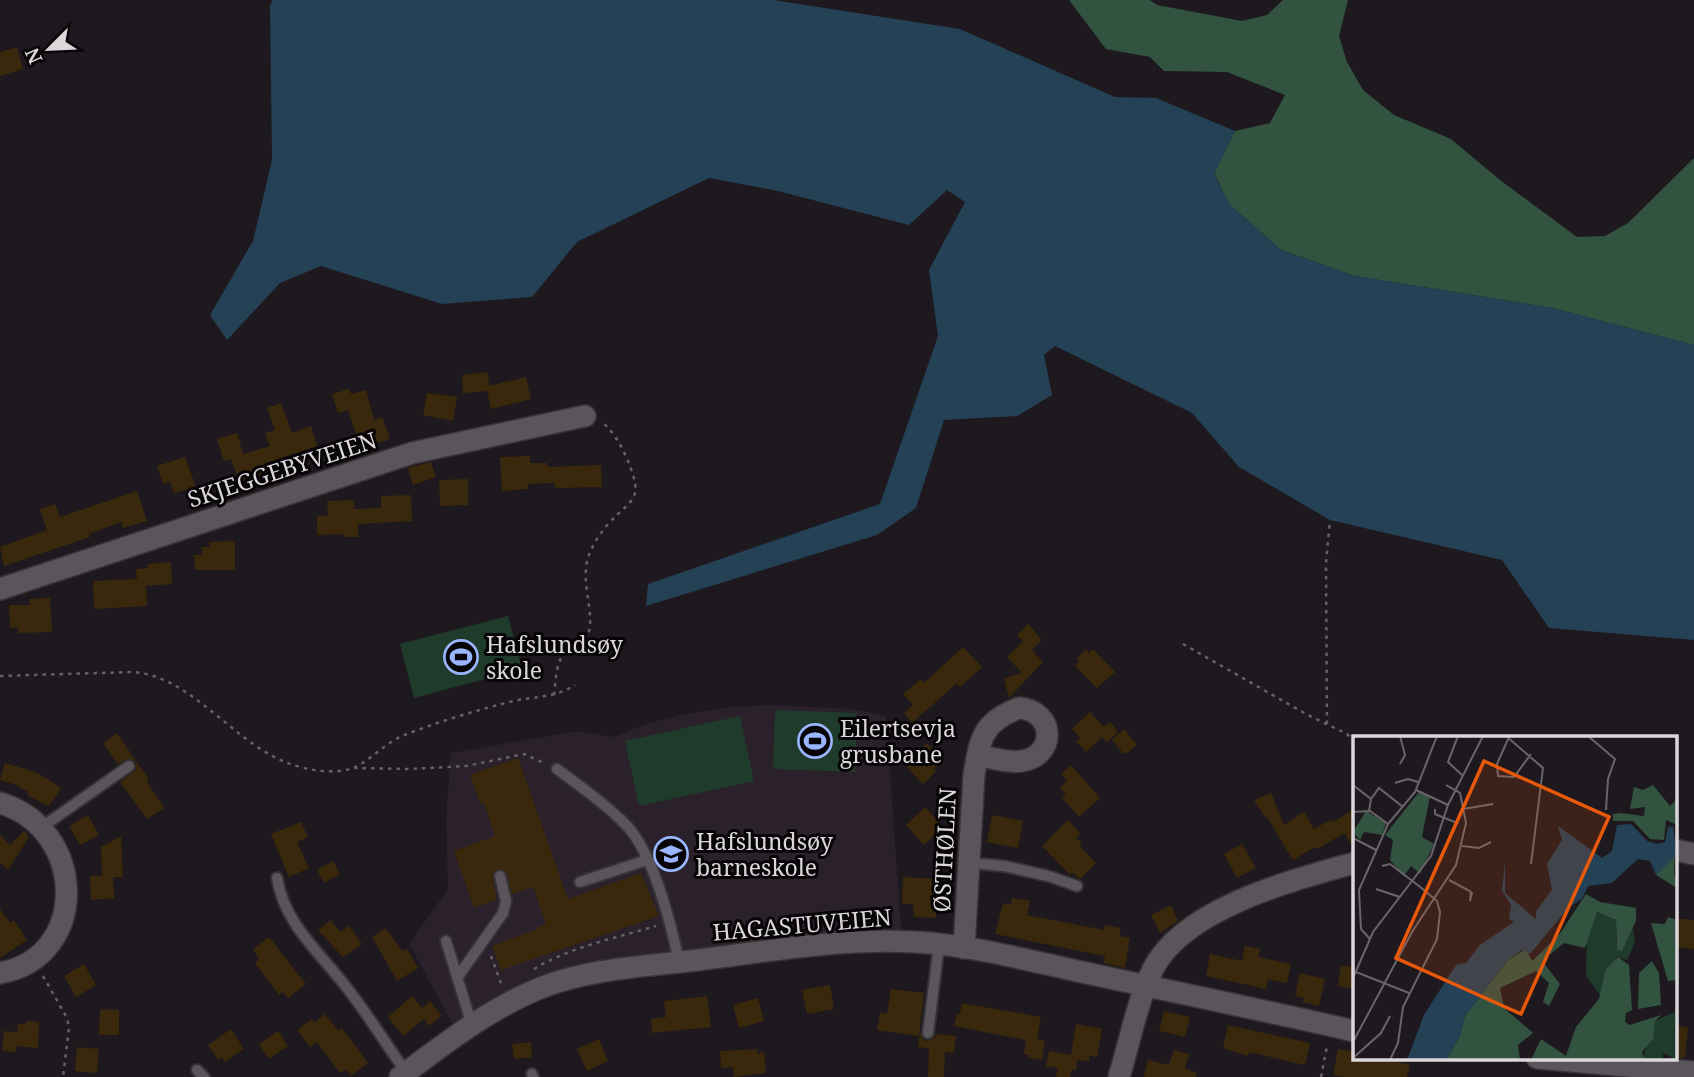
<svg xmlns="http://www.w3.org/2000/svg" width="1694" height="1077" font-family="'Noto Serif',serif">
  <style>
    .built { fill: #2a212a }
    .green { fill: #1f3b2b }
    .forest { fill: #335341 }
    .water { fill: #244156 }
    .building { fill: #39280b }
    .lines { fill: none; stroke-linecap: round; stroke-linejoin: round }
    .service-casing { stroke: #363336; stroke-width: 14 }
    .minor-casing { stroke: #363336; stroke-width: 24 }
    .path { stroke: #666166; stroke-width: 2.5; stroke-dasharray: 3.5 5; stroke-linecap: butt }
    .service { stroke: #5a555a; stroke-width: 10 }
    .minor { stroke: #5a555a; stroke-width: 21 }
    .labels { text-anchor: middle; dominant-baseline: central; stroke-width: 6; stroke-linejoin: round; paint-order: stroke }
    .street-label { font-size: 23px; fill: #dbd7db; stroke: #070507 }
    .poi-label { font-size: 23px; fill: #dbd7db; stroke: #070507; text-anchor: start }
    .inset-road { fill: none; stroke: #6a656a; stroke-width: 2 }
    .view { fill: #e8590c; fill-opacity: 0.15; stroke: #e8590c; stroke-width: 3.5 }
    .inset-edge { fill: none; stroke: #dbd7db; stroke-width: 3.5 }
  </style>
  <rect width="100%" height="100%" fill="#1e191e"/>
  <path class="built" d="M773 705 854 709 886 716 902 941 593 974 458 1034 409 944 448 889 446 818 451 753 579 731 613 737 646 724 684 714 732 707Z"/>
  <path class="green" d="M508 616 522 669 414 698 400 644Z
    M775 710 857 713 855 772 773 769Z
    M740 716 754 781 639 806 625 741Z"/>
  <path class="forest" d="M1069 0H1150L1157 5 1242 21 1267 15 1283 0H1348L1339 36 1347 62 1363 90 1394 115 1451 139 1500 180 1577 237 1605 236 1628 223 1694 158V345L1552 308 1355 276 1281 250 1229 204 1214 173 1235 131 1270 123 1285 95 1227 72 1164 71 1150 57 1106 49Z"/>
  <path class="water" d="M273 0H773L960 29 1115 97 1156 98 1235 131 1214 174 1229 204 1281 250 1355 276 1552 308 1694 345V640L1549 628 1502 560 1330 520 1239 467 1192 413 1055 346 1044 355 1052 395 1017 416 944 420 916 508 877 535 646 606 648 584 880 504 938 336 929 270 965 202 947 190 909 225 778 191 709 178 577 242 532 297 442 304 321 266 280 283 227 340 210 315 253 241 272 160 270 5Z"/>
  <path class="building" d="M17 47 23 69 0 76V52Z
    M488 372 489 386 526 377 531 399 491 409 487 391 463 393 462 375Z
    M349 389 351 394 366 390 374 420 382 417 390 439 361 448 348 410 338 413 332 394Z
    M427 393 457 397 453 421 423 415Z
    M281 403 292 433 311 426 317 446 266 463 271 478 253 484 252 481 240 484 231 459 224 461 217 439 237 433 243 454 270 446 265 433 275 430 267 408Z
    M530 456V463H547L548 467 601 465 602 487 555 488V483L528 484V489L502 491 500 457Z
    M185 457 196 487 174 493 170 482 163 484 157 466Z
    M431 462 436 477 413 485 408 468Z
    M468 479V505L440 506 439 480Z
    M137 491 147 521 123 528 121 522 89 534 90 537 4 566 0 547 47 530 40 509 55 504 60 517Z
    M411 495 412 521 358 524V537H343V534L317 535V516H328L327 501 353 500 354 509 381 508V496Z
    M235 541V570H195L194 555H202V547H210L209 542Z
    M171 562 172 584 146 586 147 606 94 609 93 581 137 579 136 569 148 568V564Z
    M50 598 52 632 19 633 17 627 10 628 9 605H30L29 599Z
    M1028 624 1042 640 1032 650 1043 662 1009 698 1004 678 1022 673 1007 657 1023 642 1017 635Z
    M963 647 982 667 960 687 957 683 912 723 904 713 913 705 903 694 921 679 924 683Z
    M1086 649 1089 653 1093 649 1115 672 1097 688 1075 666 1079 662 1076 659Z
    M1090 712 1104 727 1110 722 1118 732 1107 742 1102 737 1086 752 1076 741 1080 738 1072 729Z
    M1124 729 1137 745 1127 753H1123L1112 740Z
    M117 733 149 780 147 782 164 808 147 819 120 782 136 770V762L128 758 118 764 103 743Z
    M927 743 943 760 934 769 936 771 923 784 904 764Z
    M518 758 568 899 641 873 659 916 501 970 492 946 538 929V927L546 924 533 887 512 894 506 871 498 869 492 877 497 899 474 908 454 851 495 836 484 803 480 804 470 775Z
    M5 763 38 773 61 788 49 806 28 796V792L16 785 0 780Z
    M1071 765 1100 798 1079 817 1062 798 1066 794 1060 788 1067 781 1061 774Z
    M1271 793 1284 825 1304 812 1314 829 1332 819 1333 822 1354 809V849L1345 833 1317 849 1315 847 1293 860 1267 817H1265L1254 800Z
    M925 807 943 827 924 845 906 825Z
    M88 815 99 835 80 845 69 826Z
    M992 815 1023 821 1018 848 987 842Z
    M1068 820 1081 834 1076 838 1082 844 1080 846 1096 863 1080 879 1073 873 1070 875 1042 846Z
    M301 822 308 837 297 842 309 868 289 877 271 834Z
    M24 831 29 837 8 870 0 862V835L10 845Z
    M121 836 123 877H113L114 898 91 900 90 876H102L101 847Z
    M1242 844 1256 868 1237 878 1224 854Z
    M333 861 340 874 324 883 317 870Z
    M903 877 940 879 939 903H936V918L914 917 913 904H902Z
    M1012 898 1030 901 1027 915 1104 930 1105 925 1121 928 1119 936 1130 938 1125 968 1104 963 1105 956 995 934 1003 903 1011 905Z
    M1171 905 1178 921 1160 933 1151 915Z
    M0 909 10 923 14 920 27 940 0 958Z
    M1675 918 1694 920V949L1675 947Z
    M331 920 340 932 349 926 362 944 343 957 318 930Z
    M385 928 403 951 407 949 418 968 397 981 372 937Z
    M269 937 306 984 288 998 283 992 279 995 255 963 259 959 253 949Z
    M1245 946 1260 949 1258 957 1291 964 1287 983 1268 979 1266 989 1206 976 1210 954 1242 961Z
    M84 964 96 985 76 997 64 976Z
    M1341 965 1354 967V989L1338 986Z
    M1300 973 1325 979 1319 1006 1303 1002 1304 998 1295 996Z
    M830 985 834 1009 807 1014 802 990Z
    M891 989 924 993 919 1036 877 1030 880 1013 887 1014Z
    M412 996 422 1008 430 1001 442 1016 429 1026 424 1019 403 1036 388 1017Z
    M707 996 711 1027 652 1033 651 1019 666 1017 664 1001Z
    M758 998 764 1021 739 1028 733 1005Z
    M962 1003 1041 1017 1037 1039 1045 1041 1042 1060 1028 1058 1029 1055 1024 1054 1026 1040 954 1026 957 1013 960 1014Z
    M100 1009 119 1010V1035H99Z
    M1164 1011 1190 1017 1185 1037 1159 1031Z
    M325 1014 338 1031 342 1028 368 1063 351 1076 346 1069 340 1073 317 1042 310 1047 297 1030 312 1019 314 1023Z
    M26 1021 39 1022 38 1048 17 1046 16 1052 2 1051 4 1031 17 1032 18 1024H25Z
    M1076 1024 1102 1029 1097 1057 1089 1056V1061L1077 1060 1076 1070 1072 1069 1070 1077H1056L1058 1068 1046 1066 1049 1051 1071 1055Z
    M1228 1025 1310 1043 1305 1065 1249 1052 1248 1056 1223 1048Z
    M1675 1026 1688 1027 1685 1058 1675 1057Z
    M231 1029 244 1049 225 1062 222 1057 218 1060 208 1045Z
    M278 1031 288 1046 269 1059 259 1044Z
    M920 1032 923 1039 928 1041 934 1038 936 1034 956 1036 954 1053 945 1052 944 1077H928L929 1048 918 1047Z
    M599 1039 608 1061 587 1071 577 1049Z
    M531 1042 532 1057 514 1059 512 1044Z
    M77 1047 99 1049 97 1073 75 1071Z
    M757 1049 758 1054 764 1052 766 1073 734 1077 733 1067 721 1068 720 1051Z
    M1338 1049 1354 1052V1058H1379L1410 1065 1407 1077H1345L1333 1075Z
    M1174 1050 1189 1054 1185 1069 1196 1072V1077H1144L1148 1060 1169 1065Z"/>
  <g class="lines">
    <g class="service-casing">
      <path id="service" d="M557 769C581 787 607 805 628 827 654 857 671 924 679 962
        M42 827 129 766
        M970 863 1004 866 1048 876 1077 886
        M277 878C284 922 317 950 343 983 366 1011 385 1043 406 1072
        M580 882 647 860
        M446 941 472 1025
        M457 978 503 913 506 901 500 876
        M928 1033 939 945
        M197 1070 204 1077
        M532 1074 533 1077"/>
    </g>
    <g class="minor-casing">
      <path id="minor" d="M0 589 412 453 585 416
        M0 803C87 829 90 957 0 973
        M1675 850 1694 854
        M964 948 974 775C980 739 982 722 1019 708 1056 711 1056 756 1022 761 1008 763 991 758 978 755
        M1537 1058 1694 1072
        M400 1077C443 1045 487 1010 538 989 585 969 647 966 698 960 769 951 842 938 914 942 974 945 1033 962 1091 974 1179 993 1267 1011 1354 1031
        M1119 1077C1130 1041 1137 1002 1153 969 1184 908 1293 880 1354 863"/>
    </g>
    <path class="path" d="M1183 644 1306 714 1347 734 1354 741
      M0 676 132 672C190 675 232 741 285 762 305 770 333 775 353 768 370 761 384 744 402 736 434 723 480 709 514 701 536 696 555 698 575 685
      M554 695C556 681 555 660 567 651 575 646 583 643 588 634 596 616 579 580 589 555 593 544 601 532 609 523 633 497 644 501 628 461 622 447 614 432 602 422
      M1327 724 1326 563 1330 520
      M354 768 410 769 466 766 524 754 546 764
      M491 956 502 986
      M534 969C570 947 616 938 656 926
      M43 976 67 1018 69 1028 63 1077
      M1321 1077 1327 1046"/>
    <use href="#service" class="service"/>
    <use href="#minor" class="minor"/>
  </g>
  <defs>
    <g id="stadium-ring" transform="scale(1.75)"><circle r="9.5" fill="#070507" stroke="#99b5fd" stroke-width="1.5"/><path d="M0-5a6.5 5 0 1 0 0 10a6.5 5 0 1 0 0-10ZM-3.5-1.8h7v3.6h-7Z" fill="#99b5fd"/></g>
    <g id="school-ring" transform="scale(1.75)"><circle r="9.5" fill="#070507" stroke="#99b5fd" stroke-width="1.5"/><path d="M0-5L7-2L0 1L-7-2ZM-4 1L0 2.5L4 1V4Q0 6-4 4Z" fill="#99b5fd"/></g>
  </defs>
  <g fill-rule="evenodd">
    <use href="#stadium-ring" x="461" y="657"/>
    <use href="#stadium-ring" x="815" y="741"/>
    <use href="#school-ring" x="671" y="854"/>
  </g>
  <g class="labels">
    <g class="street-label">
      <text transform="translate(282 469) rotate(-18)">SKJEGGEBYVEIEN</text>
      <text transform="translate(944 850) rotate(-87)">ØSTHØLEN</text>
      <text transform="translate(802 924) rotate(-5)">HAGASTUVEIEN</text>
    </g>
    <g class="poi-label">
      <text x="486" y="644">Hafslundsøy<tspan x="486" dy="26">skole</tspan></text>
      <text x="840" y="728">Eilertsevja<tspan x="840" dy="26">grusbane</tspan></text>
      <text x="696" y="841">Hafslundsøy<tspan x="696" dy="26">barneskole</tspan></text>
    </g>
  </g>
  <g transform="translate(1353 736)">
    <rect width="324" height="324" fill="#1e191e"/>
    <path d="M243 176 263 184V206L269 214 280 192 282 206 274 224 265 221 252 234 247 259 233 240 234 195ZM324 275V324L310 317V324L290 321 302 285Z" fill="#1f3b2b"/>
    <path d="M300 49 317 70 324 63V89L313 84 311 104 297 103 280 85H260V78L267 77 291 80 292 71 277 73 281 51 290 54ZM66 56 77 60 69 101 81 108 67 138 58 130 51 140 37 124 40 104 32 99ZM13 75 33 87 29 99 11 96 7 104 0 96ZM322 117 321 136 324 152 303 139ZM233 158 247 166 283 172V185L269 215 264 214 263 184 244 176 232 212 211 207 189 225 207 248 196 270 190 266 196 247 183 235 147 252 151 272 180 297 165 309 167 324H93L106 302 112 280 154 225 173 213 179 225 206 199ZM315 181 324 184V244L315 245 298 187 312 188ZM265 221 276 229 279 274 273 277 272 286 277 289 308 279 302 285 300 303 289 316 290 321 305 324H178L188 303 213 320 223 291 246 263 252 234ZM299 225 306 237 308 269 285 273 286 237Z" fill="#335341"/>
    <path d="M278 88 294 105 304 108 312 106 315 91 320 90 324 118 303 139 297 125 285 123 259 147 235 150 229 163 216 171 177 218 169 214 154 225 112 280 106 302 93 324H54L71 279 103 229 113 227 127 209 161 186 156 183 158 169 149 155 152 125V157L183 183V175L199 154 194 128 209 104 205 90 249 122 259 115 264 89Z" fill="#244156"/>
    <path class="inset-road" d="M105 0 95 26 109 39M153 0 190 32 178 128M235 0 262 23 255 43 253 74M156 1 144 28 145 40 161 41 178 18M47 28 52 19 47 0M42 47 55 43 65 46M0 49 18 63 16 75M63 54 95 69M18 63 26 52 50 71M82 73V78L104 87M110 73 140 68M0 76 17 75 35 88M0 102 23 114M109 110 126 112 138 106M29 130 37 128 66 150 84 165 87 176 84 203 50 271 45 307 37 324M96 144 115 154 118 156 119 157 117 165 118 156M23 153 47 161M17 203 8 193 6 154 35 88 62 56 84 0M3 236 56 257M0 242 20 196 78 120 95 69 130 0M0 306 59 196 103 129 113 87 107 57 93 49M0 322 28 297 37 280"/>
    <path class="view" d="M131 25 256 81 168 278 43 222Z"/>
    <rect width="324" height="324" class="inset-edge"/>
  </g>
  <g transform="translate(49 49) rotate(246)" stroke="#070507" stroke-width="5" paint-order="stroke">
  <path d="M0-5L12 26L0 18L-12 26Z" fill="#dbd7db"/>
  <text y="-10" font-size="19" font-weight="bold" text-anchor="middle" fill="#dbd7db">N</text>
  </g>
</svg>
